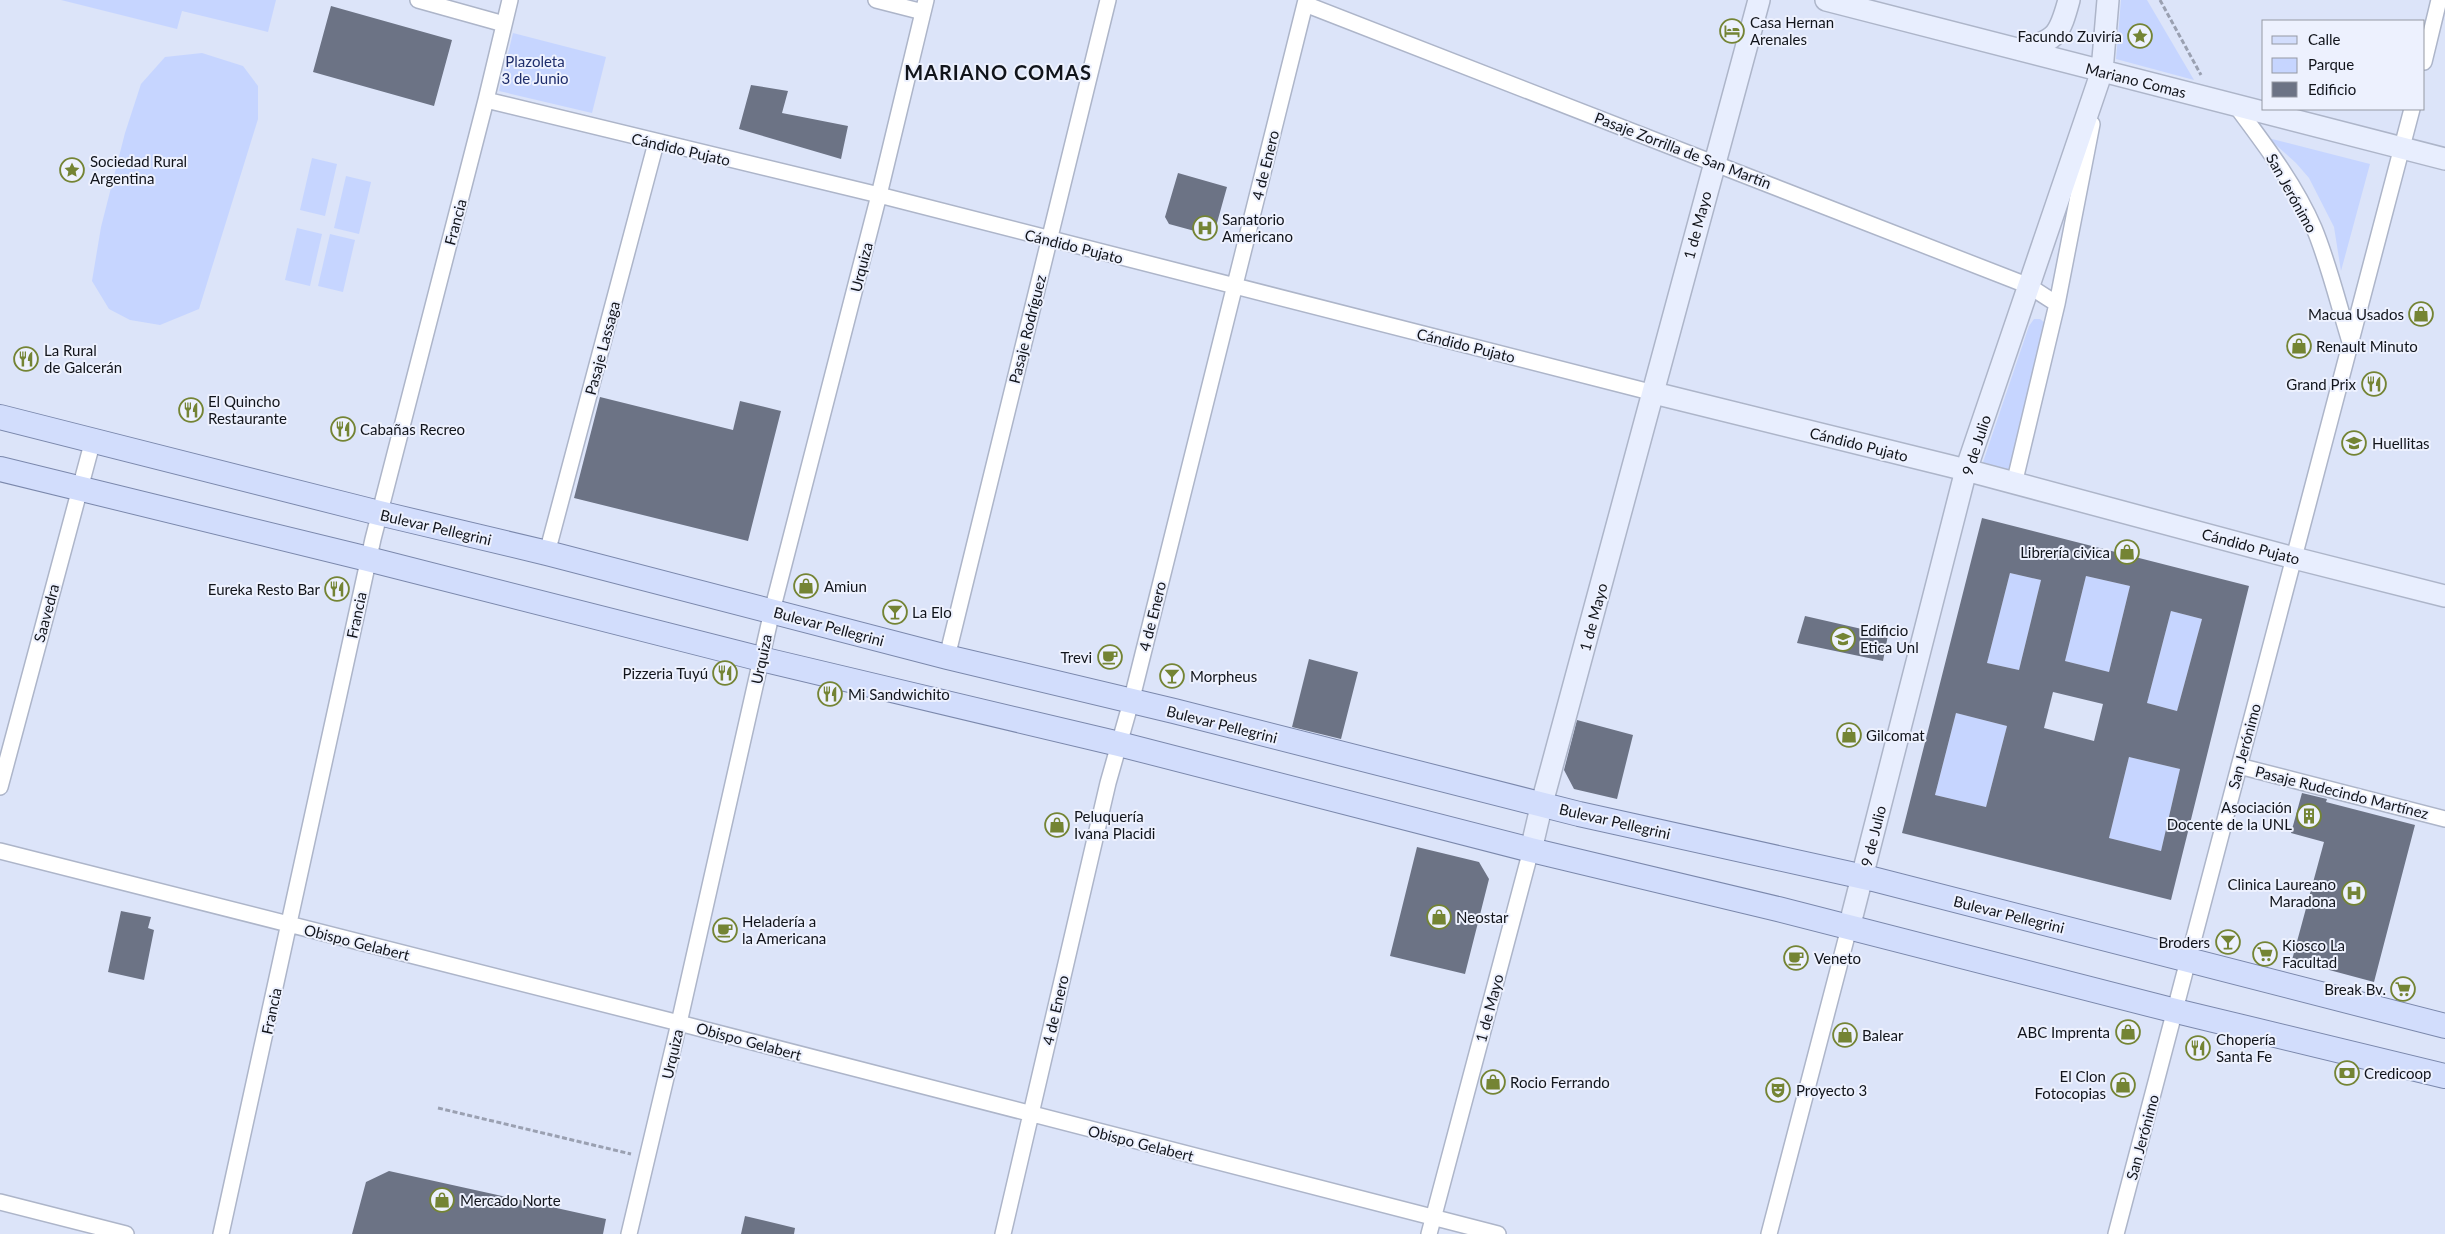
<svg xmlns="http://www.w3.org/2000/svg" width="2445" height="1234" font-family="Lato,sans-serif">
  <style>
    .green { fill: #c6d5ff }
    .building { fill: #6c7385; fill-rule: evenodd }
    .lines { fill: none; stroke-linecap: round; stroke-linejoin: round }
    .street-casing { stroke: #adb5c9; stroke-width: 18 }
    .secondary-casing { stroke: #adb5c9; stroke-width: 24 }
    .primary-casing { stroke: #7b88ac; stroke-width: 26 }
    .path { stroke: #9aa0b1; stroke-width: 3; stroke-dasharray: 5 2.5; stroke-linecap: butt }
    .street { stroke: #fff; stroke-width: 15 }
    .secondary { stroke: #e8eefe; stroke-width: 21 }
    .primary { stroke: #d2ddfc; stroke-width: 24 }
    .labels { text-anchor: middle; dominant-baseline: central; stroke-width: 4; stroke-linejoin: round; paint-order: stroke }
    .poi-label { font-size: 15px; fill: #11141b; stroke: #edf1fe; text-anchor: start }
    .park-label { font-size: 15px; fill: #1f2e6c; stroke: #edf1fe }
    .street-label { font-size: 15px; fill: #11141b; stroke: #edf1fe }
    .district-label { font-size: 20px; font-weight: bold; letter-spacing: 1px; fill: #11141b; stroke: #edf1fe }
  </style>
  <rect width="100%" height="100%" fill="#dce4f9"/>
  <path class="green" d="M61 0H276L268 32 182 11 177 29Z
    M2121 0H2147L2194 80 2116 59Z
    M513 33 606 57 592 113 499 91Z
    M202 53 243 66 258 86V119L199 309 160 325 130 320 109 309 92 281 101 227 125 133 141 84 165 57Z
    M2268 138 2370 164 2341 271 2334 227 2309 178 2296 163Z
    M312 158 337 164 325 216 300 210Z
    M346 176 371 182 359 234 334 228Z
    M297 228 322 234 310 286 285 280Z
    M330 234 355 240 343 292 318 286Z
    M2034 319H2040L2045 323 2010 475 1981 468 2029 326Z
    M2010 573 2041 580 2019 670 1987 663Z
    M2086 576 2130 586 2109 672 2065 661Z
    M2171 611 2202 619 2177 711 2147 703Z
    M1956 713 2007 726 1986 807 1935 795Z
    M2129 757 2180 769 2161 851 2109 838Z"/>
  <path class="building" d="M331 6 452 40 434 106 313 72Z
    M751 85 788 91 782 113 848 126 841 159 739 129Z
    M1178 173 1227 187 1215 230 1202 227V233L1169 224 1165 217Z
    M600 397 733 430 740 401 781 411 748 541 574 498Z
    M1982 518 2249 586 2171 900 1902 833ZM2010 573 2041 580 2019 670 1987 663ZM2086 576 2130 586 2109 672 2065 661ZM2171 611 2202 619 2177 711 2147 703ZM2053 692 2103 704 2094 741 2044 728ZM1956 713 2007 726 1986 807 1935 795ZM2129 757 2180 769 2161 851 2109 838Z
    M1805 616 1888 635 1883 661 1797 643Z
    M1309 659 1358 672 1341 739 1292 727Z
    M1577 720 1633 735 1617 799 1574 789 1564 770Z
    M2302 793 2327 799 2326 802 2415 825 2374 982 2292 960 2324 842 2291 833Z
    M1417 847 1479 862 1489 879 1465 974 1390 956Z
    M121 911 151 917 148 928 154 930 144 980 108 972Z
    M389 1171 606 1219 603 1234H352L366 1182Z
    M745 1216 795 1228 794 1234H741Z"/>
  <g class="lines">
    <g class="street-casing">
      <path id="street" d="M418 0 504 24
        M876 0 923 12
        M1305 4 2029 286 2057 304
        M2424 62 2439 0
        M486 100 879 195 1654 393
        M2236 106C2265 145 2295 184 2314 228 2329 264 2339 307 2351 345
        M2014 484 2057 304 2092 124
        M547 553 656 143
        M947 657 1108 0
        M2239 766 2445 819
        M0 787 93 440
        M0 851 679 1023 1498 1234
        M0 1202 126 1234
        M221 1234 373 539 486 100 510 0
        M629 1234 679 1023 772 611 879 195 926 0
        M1003 1234 1108 783 1131 702 1306 0
        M1429 1234 1531 850
        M1769 1234 1849 928
        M2116 1234 2412 109"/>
    </g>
    <g class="secondary-casing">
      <path id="secondary" d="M1826 0 2445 159
        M2022 49C2057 41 2060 33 2069 0
        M1654 393 1966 470 2294 558 2445 596
        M1531 850 1542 803 1759 0
        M1849 928 1966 470 2102 71 2108 0"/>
    </g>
    <g class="primary-casing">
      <path id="primary" d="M0 417 379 513 547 553 947 657 1174 711 1579 814 1873 879 2445 1026
        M0 469 368 559 761 659 1119 744 1531 850 1778 909 2176 1011 2445 1076"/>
    </g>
    <path class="path" d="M2160 0 2201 75
      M438 1108 631 1154"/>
    <use href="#street" class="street"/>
    <use href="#secondary" class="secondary"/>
    <use href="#primary" class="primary"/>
  </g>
  <defs>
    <g id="hotel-ring" transform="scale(1.25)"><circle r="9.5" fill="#edf1fe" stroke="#748434" stroke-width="1.5"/><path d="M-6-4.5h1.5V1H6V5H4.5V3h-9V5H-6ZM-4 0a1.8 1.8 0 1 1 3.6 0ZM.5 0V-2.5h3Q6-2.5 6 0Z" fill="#748434"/></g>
    <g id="sight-ring" transform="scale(1.25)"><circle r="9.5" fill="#edf1fe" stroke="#748434" stroke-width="1.5"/><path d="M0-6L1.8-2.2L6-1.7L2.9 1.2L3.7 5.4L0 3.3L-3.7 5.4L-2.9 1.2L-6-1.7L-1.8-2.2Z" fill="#748434"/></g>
    <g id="hospital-ring" transform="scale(1.25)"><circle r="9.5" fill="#edf1fe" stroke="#748434" stroke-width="1.5"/><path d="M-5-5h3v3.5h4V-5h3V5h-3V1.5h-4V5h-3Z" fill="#748434"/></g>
    <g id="shop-ring" transform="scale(1.25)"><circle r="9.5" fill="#edf1fe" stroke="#748434" stroke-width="1.5"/><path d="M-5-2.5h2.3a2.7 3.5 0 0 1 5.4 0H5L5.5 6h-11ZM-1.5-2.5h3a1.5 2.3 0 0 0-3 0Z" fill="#748434"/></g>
    <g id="restaurant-ring" transform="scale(1.25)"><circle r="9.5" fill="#edf1fe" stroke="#748434" stroke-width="1.5"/><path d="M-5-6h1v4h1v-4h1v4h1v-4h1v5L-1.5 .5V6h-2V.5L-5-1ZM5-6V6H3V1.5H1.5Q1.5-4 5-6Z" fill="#748434"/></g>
    <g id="school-ring" transform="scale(1.25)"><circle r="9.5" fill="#edf1fe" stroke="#748434" stroke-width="1.5"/><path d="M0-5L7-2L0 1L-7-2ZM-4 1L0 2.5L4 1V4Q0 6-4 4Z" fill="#748434"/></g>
    <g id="bar-ring" transform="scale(1.25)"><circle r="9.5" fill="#edf1fe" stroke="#748434" stroke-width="1.5"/><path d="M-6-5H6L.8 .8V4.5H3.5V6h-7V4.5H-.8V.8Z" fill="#748434"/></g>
    <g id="university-ring" transform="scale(1.25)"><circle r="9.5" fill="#edf1fe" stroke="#748434" stroke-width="1.5"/><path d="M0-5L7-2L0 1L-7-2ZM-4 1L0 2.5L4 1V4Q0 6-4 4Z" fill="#748434"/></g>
    <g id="cafe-ring" transform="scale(1.25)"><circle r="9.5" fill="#edf1fe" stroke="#748434" stroke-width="1.5"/><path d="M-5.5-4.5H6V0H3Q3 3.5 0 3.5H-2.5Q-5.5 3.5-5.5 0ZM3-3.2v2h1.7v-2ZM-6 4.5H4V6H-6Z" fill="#748434"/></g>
    <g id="building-ring" transform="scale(1.25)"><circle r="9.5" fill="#edf1fe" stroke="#748434" stroke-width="1.5"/><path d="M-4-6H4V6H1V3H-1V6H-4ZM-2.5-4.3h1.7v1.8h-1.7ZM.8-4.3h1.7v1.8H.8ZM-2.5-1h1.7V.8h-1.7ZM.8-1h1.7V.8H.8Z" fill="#748434"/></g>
    <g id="supermarket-ring" transform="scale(1.25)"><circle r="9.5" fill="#edf1fe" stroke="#748434" stroke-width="1.5"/><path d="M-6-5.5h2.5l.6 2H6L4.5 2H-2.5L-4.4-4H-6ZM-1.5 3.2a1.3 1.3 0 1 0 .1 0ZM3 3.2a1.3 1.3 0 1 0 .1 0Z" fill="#748434"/></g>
    <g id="bank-ring" transform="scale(1.25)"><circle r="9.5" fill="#edf1fe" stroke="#748434" stroke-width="1.5"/><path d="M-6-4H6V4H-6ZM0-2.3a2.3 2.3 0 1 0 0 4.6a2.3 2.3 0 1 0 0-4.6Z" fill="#748434"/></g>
    <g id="theatre-ring" transform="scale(1.25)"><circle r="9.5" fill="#edf1fe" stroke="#748434" stroke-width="1.5"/><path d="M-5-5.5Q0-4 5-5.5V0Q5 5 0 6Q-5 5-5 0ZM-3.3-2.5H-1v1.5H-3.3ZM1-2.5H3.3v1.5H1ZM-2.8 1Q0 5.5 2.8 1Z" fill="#748434"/></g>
  </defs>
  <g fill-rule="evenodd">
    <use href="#hotel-ring" x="1732" y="31"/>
    <use href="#sight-ring" x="2140" y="36"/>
    <use href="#sight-ring" x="72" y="170"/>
    <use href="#hospital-ring" x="1205" y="228"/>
    <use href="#shop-ring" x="2421" y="314"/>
    <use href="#shop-ring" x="2299" y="346"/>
    <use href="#restaurant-ring" x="26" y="359"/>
    <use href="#restaurant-ring" x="2374" y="384"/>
    <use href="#restaurant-ring" x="191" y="410"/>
    <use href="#restaurant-ring" x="343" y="429"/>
    <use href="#school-ring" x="2354" y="443"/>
    <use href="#shop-ring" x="2127" y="552"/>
    <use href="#shop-ring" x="806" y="586"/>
    <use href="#restaurant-ring" x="337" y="589"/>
    <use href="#bar-ring" x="895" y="612"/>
    <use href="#university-ring" x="1843" y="639"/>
    <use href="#cafe-ring" x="1110" y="657"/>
    <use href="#restaurant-ring" x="725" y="673"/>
    <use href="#bar-ring" x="1172" y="676"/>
    <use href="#restaurant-ring" x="830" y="694"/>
    <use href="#shop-ring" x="1849" y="735"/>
    <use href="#building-ring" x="2309" y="816"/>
    <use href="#shop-ring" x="1057" y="825"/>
    <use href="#hospital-ring" x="2354" y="893"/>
    <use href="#shop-ring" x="1439" y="917"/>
    <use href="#cafe-ring" x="725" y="930"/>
    <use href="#bar-ring" x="2228" y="942"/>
    <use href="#supermarket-ring" x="2265" y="954"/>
    <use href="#cafe-ring" x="1796" y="958"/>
    <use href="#supermarket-ring" x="2403" y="989"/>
    <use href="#shop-ring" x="2128" y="1032"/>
    <use href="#shop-ring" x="1845" y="1035"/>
    <use href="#restaurant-ring" x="2198" y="1048"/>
    <use href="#bank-ring" x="2347" y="1073"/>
    <use href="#shop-ring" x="1493" y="1082"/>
    <use href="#shop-ring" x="2123" y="1085"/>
    <use href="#theatre-ring" x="1778" y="1090"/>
    <use href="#shop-ring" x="442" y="1200"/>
  </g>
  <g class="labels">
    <g class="poi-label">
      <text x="1750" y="22">Casa Hernan<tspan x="1750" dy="17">Arenales</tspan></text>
      <text x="2122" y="36" text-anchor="end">Facundo Zuviría</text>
      <text x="90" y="161">Sociedad Rural<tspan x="90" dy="17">Argentina</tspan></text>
      <text x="1222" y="219">Sanatorio<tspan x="1222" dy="17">Americano</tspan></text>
      <text x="2404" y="314" text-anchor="end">Macua Usados</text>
      <text x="2316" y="346">Renault Minuto</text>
      <text x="44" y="350">La Rural<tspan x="44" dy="17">de Galcerán</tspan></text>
      <text x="2356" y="384" text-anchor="end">Grand Prix</text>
      <text x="208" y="401">El Quincho<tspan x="208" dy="17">Restaurante</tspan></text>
      <text x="360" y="429">Cabañas Recreo</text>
      <text x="2372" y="443">Huellitas</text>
      <text x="2110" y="552" text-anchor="end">Librería civica</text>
      <text x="824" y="586">Amiun</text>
      <text x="320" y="589" text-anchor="end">Eureka Resto Bar</text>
      <text x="912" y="612">La Elo</text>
      <text x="1860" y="630">Edificio<tspan x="1860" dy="17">Etica Unl</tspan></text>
      <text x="1092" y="657" text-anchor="end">Trevi</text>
      <text x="708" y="673" text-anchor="end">Pizzeria Tuyú</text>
      <text x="1190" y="676">Morpheus</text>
      <text x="848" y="694">Mi Sandwichito</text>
      <text x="1866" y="735">Gilcomat</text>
      <text x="2292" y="807" text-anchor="end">Asociación<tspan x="2292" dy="17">Docente de la UNL</tspan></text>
      <text x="1074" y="816">Peluquería<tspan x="1074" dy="17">Ivana Placidi</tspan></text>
      <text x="2336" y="884" text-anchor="end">Clinica Laureano<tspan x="2336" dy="17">Maradona</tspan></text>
      <text x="1456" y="917">Neostar</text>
      <text x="742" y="921">Heladería a<tspan x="742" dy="17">la Americana</tspan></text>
      <text x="2210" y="942" text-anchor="end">Broders</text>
      <text x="2282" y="945">Kiosco La<tspan x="2282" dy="17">Facultad</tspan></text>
      <text x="1814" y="958">Veneto</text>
      <text x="2386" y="989" text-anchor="end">Break Bv.</text>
      <text x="2110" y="1032" text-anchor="end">ABC Imprenta</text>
      <text x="1862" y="1035">Balear</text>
      <text x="2216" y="1039">Chopería<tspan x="2216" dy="17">Santa Fe</tspan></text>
      <text x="2364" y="1073">Credicoop</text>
      <text x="2106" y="1076" text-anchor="end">El Clon<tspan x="2106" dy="17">Fotocopias</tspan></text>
      <text x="1510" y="1082">Rocio Ferrando</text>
      <text x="1796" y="1090">Proyecto 3</text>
      <text x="460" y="1200">Mercado Norte</text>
    </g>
    <g class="park-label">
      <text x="535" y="61">Plazoleta<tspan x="535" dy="17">3 de Junio</tspan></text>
    </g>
    <g class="street-label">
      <text transform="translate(2136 80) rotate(14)">Mariano Comas</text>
      <text transform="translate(681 149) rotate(13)">Cándido Pujato</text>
      <text transform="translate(1683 150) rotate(21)">Pasaje Zorrilla de San Martín</text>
      <text transform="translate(1265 165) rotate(-76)">4 de Enero</text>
      <text transform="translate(2292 193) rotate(61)">San Jerónimo</text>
      <text transform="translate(455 222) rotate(-75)">Francia</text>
      <text transform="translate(1697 225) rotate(-75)">1 de Mayo</text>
      <text transform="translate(1074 246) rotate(14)">Cándido Pujato</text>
      <text transform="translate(861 267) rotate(-76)">Urquiza</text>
      <text transform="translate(1027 329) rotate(-76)">Pasaje Rodríguez</text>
      <text transform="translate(1466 345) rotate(14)">Cándido Pujato</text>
      <text transform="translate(602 348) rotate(-75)">Pasaje Lassaga</text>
      <text transform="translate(1859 444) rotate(14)">Cándido Pujato</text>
      <text transform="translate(1976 445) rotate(-72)">9 de Julio</text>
      <text transform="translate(436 527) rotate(13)">Bulevar Pellegrini</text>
      <text transform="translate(2251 546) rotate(15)">Cándido Pujato</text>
      <text transform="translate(46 613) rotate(-75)">Saavedra</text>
      <text transform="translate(356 615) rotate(-78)">Francia</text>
      <text transform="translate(1152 616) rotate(-76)">4 de Enero</text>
      <text transform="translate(1593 617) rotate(-75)">1 de Mayo</text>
      <text transform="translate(829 626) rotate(15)">Bulevar Pellegrini</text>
      <text transform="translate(761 659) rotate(-78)">Urquiza</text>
      <text transform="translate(1222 724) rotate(14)">Bulevar Pellegrini</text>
      <text transform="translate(2244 746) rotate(-75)">San Jerónimo</text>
      <text transform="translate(2342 792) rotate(14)">Pasaje Rudecindo Martínez</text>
      <text transform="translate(1615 821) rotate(13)">Bulevar Pellegrini</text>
      <text transform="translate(1873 836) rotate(-76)">9 de Julio</text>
      <text transform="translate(2009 914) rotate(14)">Bulevar Pellegrini</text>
      <text transform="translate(357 942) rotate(14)">Obispo Gelabert</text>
      <text transform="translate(1489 1008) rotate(-75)">1 de Mayo</text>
      <text transform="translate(1055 1010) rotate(-77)">4 de Enero</text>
      <text transform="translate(271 1011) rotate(-78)">Francia</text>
      <text transform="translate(749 1041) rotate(15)">Obispo Gelabert</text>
      <text transform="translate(672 1054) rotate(-77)">Urquiza</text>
      <text transform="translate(2142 1137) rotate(-75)">San Jerónimo</text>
      <text transform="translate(1141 1143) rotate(14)">Obispo Gelabert</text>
    </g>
    <g class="district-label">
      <text x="998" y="72">MARIANO COMAS</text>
    </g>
  </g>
  <rect x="2262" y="20" width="162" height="90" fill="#edf1fe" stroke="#9599a3"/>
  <rect x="2272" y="36" width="25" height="8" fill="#d2ddfc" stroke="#9599a3"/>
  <text x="2308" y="45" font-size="15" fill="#11141b">Calle</text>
  <rect x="2272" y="58" width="25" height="15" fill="#c6d5ff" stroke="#9599a3"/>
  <text x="2308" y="70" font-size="15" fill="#11141b">Parque</text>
  <rect x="2272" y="82" width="25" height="15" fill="#6c7385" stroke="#9599a3"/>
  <text x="2308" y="95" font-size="15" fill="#11141b">Edificio</text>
</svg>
